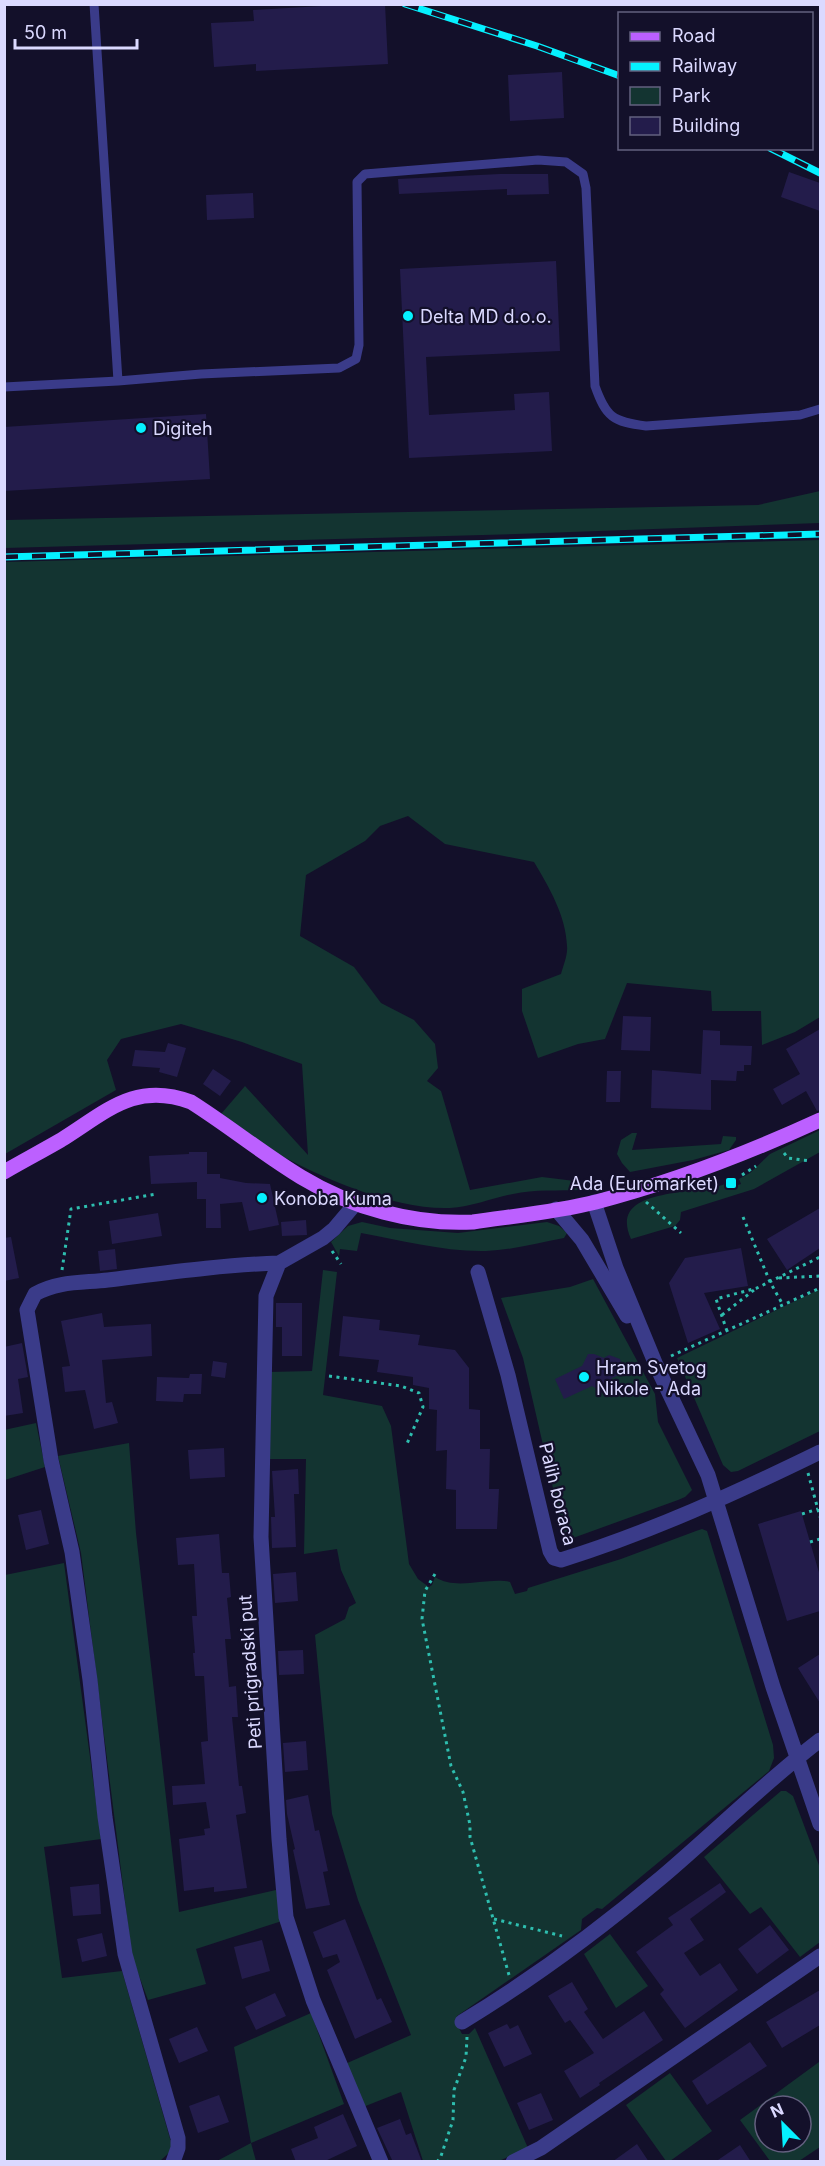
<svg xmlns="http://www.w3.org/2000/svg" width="825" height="2166" font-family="Inter,sans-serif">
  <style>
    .green { fill: #133431; fill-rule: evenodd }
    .building { fill: #231c4b }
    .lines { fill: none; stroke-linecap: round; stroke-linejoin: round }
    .path { stroke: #2ebeaf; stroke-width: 3; stroke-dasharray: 3 4.5; stroke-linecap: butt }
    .lane { stroke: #3a3b89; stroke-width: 9 }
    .street { stroke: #3a3b89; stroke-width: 15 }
    .primary { stroke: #bc60ff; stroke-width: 15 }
    .rail-casing { stroke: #05f1ff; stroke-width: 7 }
    .rail { stroke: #13102a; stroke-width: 4.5; stroke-dasharray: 14; stroke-linecap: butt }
    .poi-dot { fill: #05f1ff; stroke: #13102a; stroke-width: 2 }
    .labels { text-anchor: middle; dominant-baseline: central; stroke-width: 4.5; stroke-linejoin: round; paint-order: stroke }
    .poi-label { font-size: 18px; fill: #dbd9ff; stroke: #13102a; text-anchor: start }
    .street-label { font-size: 18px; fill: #dbd9ff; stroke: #13102a }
  </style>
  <rect width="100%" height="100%" fill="#13102a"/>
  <path class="green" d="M820 491V523L516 534 5 548V520L758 505Z
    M820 540V1017L795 1032 762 1045 761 1011H712L711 991 627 983 605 1039 578 1044 538 1058 522 1011V989L561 974C563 966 568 955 567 946 566 916 549 887 534 862L445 844 408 816 380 826 365 841 306 875 300 936 354 967 381 1003 414 1020 435 1044 438 1068 427 1081 441 1091 470 1190 542 1177 583 1182 581 1190C559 1191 534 1189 513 1194 492 1198 472 1207 450 1208 394 1210 321 1178 273 1151 255 1140 238 1126 221 1114L245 1086 308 1155 302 1064 242 1042 181 1024 121 1039 107 1060 116 1090 5 1154 4 562Z
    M820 1130V1152L754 1189 681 1212 680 1220 675 1226 631 1239C607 1186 695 1196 725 1184L729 1188 741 1184 739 1179 750 1173 770 1154Z
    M632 1133H637L632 1150 721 1144 723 1136 736 1137V1140L729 1150 693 1160 630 1172 622 1163 617 1154 621 1140Z
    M362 1222 390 1228 458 1233 547 1222 559 1226 567 1233 564 1238C538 1243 512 1250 486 1251 444 1252 401 1240 361 1233L357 1251 340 1249 339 1256 331 1242 348 1226Z
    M323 1270 337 1272 323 1395 382 1406 391 1426 409 1564 418 1579 429 1587 432 1585 435 1577C456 1591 487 1577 510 1582L515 1594 527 1591 528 1588 621 1559 696 1531 702 1529 707 1531 773 1745 774 1758 769 1771 602 1909 597 1908 582 1919 581 1930 457 2016 456 2022 462 2034H469L475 2028 528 2148 499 2161H423L401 2092 363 2107 345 2064 411 2035 358 1900 332 1814 315 1635 345 1619 349 1607 356 1603 341 1570 337 1549 304 1554 306 1459H265L269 1372 312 1371Z
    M593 1279 655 1394 658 1422 692 1490 685 1497 678 1500 573 1538 564 1536 523 1358 501 1298 570 1287Z
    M820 1289V1431L738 1471 731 1472 723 1465 677 1358Z
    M36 1423 45 1467 5 1480 4 1430Z
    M129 1443 136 1533 179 1912 276 1890 282 1921 196 1949 206 1984 148 2000 132 1957 81 1553 58 1456Z
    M64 1563 101 1839 44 1847 62 1978 122 1971 173 2149 160 2161 5 2162V1575Z
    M781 1791H786L793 1796 820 1868V1942L800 1957 761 1907 750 1914 704 1857Z
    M610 1934 648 1986 616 2008 584 1954Z
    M311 2013 344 2104 251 2143 256 2161 215 2162 251 2143 234 2047Z
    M819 2062 820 2066V2147L799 2161H770L740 2120ZM765 2106H801V2142H765Z
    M670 2073 712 2131 670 2161H666L626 2105Z"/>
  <path class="building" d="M356 4H385L388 64 256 71V64L214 67 211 23 254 21 253 10Z
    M562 72 564 118 510 121 508 75Z
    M789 172 820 183V211L781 197Z
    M500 174H548L549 194 507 195V189L399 194 398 179Z
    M253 193 254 218 207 220 206 195Z
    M556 261 560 351 426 357 429 415 515 410 514 394 549 392 552 451 409 458 400 269Z
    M206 414 210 479 4 491V427Z
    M623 1016 651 1017 650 1051 621 1050Z
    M820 1029V1110L817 1111 806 1091 782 1105 773 1089 800 1074 786 1049Z
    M703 1030 720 1031V1045L752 1046 751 1065H744V1071H737L736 1081 711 1080V1110L651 1108 652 1070 701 1074Z
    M168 1043 186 1048 177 1077 159 1072 160 1068 132 1066 135 1050 165 1052Z
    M213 1069 231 1081 220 1096 203 1084Z
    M607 1071H621L620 1102H606Z
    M189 1152H207V1174H220V1178L246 1183 270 1184 279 1225 249 1231 242 1202 220 1204 221 1228H206V1199H197V1182L151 1184 149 1156 189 1154Z
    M820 1208V1248L787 1270 767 1239Z
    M158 1213 162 1236 112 1244 109 1221Z
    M306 1220 307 1235 282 1236 281 1222Z
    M11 1237 19 1278 4 1281V1238Z
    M741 1248 748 1286 704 1293 720 1329 688 1343 669 1283 685 1258Z
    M115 1249 117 1269 100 1271 98 1251Z
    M276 1303H302V1356H282V1327H276Z
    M102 1313 104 1327 151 1324 152 1356 102 1360 106 1403 112 1402 118 1423 94 1429 85 1390 65 1392 62 1367 70 1366 61 1321Z
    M343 1316 380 1320 379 1330 420 1335 418 1345 455 1350 469 1368V1409L480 1410V1449H490L489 1489H499L497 1529H456V1490L446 1489 447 1450 436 1451 437 1410 429 1409V1388L413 1385V1377L377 1372 379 1360 339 1356Z
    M22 1343 28 1377 18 1379 23 1413 4 1416V1347Z
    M588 1354H594L604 1358 609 1355 620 1359 622 1366 617 1376 612 1378 606 1390H599L592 1386 564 1399 555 1379 582 1366Z
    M213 1361 227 1363 225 1378 211 1376Z
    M190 1374H202L201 1394H184L183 1402 156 1401 157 1377 189 1378Z
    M224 1448 225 1477 190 1479 188 1450Z
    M298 1469 299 1494H294L296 1547 272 1548 271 1517H275L272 1471Z
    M41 1510 49 1544 26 1550 18 1515Z
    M801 1511 820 1576V1611L787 1621 758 1524Z
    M219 1534 222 1573H229L231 1597 227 1598 231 1639H225L229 1687 236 1686 238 1717H232L239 1786H242L246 1813 236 1815 247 1888 214 1892V1887L184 1891 179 1839 205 1835 204 1829 210 1828 206 1802 173 1805 172 1786 205 1784 201 1742 208 1741 204 1676H195L193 1653H195L192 1616H197L194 1564 178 1565 176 1538Z
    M296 1572 298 1601 275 1603 273 1574Z
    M303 1650 304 1674 279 1675 278 1651Z
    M820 1654V1703L798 1668Z
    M306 1741 308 1770 285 1772 283 1743Z
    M308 1795 315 1831 319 1830 328 1871 323 1872 330 1905 306 1909 293 1850 295 1849 287 1814 286 1800Z
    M720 1883 726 1892 690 1919 704 1940 684 1953 700 1976 720 1963 738 1990 685 2028 660 1994 664 1990 636 1952 673 1925 668 1918Z
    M99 1884 101 1914 73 1916 70 1887Z
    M345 1919 377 2000 381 1998 392 2022 355 2039 327 1970 340 1962 337 1954 323 1958 313 1932Z
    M770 1925 789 1950 757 1974 738 1949Z
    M102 1933 107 1956 82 1962 77 1939Z
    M262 1940 270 1971 242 1979 234 1947Z
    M572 1982 588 2009 584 2012 603 2039 644 2011 663 2040 599 2083 600 2085 580 2098 564 2071 594 2053 570 2020 565 2023 548 1996Z
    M820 1990V2025L782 2048 766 2022Z
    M275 1993 286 2016 256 2030 245 2007Z
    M507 2024 510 2029 518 2025 532 2054 504 2067 488 2033Z
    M197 2027 208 2051 179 2063 169 2039Z
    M750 2042 767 2066 707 2105 692 2081Z
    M541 2093 553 2120 529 2130 517 2103Z
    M219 2095 229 2122 198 2133 189 2106Z
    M343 2114 357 2146 323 2162H296L291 2149 318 2138 314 2127Z
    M400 2119 406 2135 411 2133 422 2162H393L377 2128Z
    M637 2144 649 2162H612Z
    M740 2145 751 2162H715Z"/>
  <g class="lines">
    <path class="path" d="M784 1153 788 1158 810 1161
      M742 1175 756 1166
      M646 1202 681 1233
      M743 1217 770 1282 783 1305
      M332 1251 341 1264
      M62 1270 71 1209 156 1194
      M779 1278 820 1276
      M722 1315 754 1290
      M727 1331 716 1299 757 1288 820 1257
      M671 1356 820 1288
      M329 1376 401 1386 419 1393 423 1407 406 1446
      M808 1473 820 1517
      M802 1514 818 1509
      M810 1542 820 1539
      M435 1574 425 1591 422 1619 451 1766 463 1792 470 1825V1837L509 1975
      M494 1919 562 1936
      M437 2162 441 2156 453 2120 454 2090 466 2057 467 2037"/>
    <path class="lane" d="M118 381 201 374 339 368 356 359 359 345 357 182 365 174 538 160 566 162 583 174 586 188 595 386C606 417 613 422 646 426L800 415 820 409
      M4 387 118 381 94 4"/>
    <path class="street" d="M594 1202 616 1268 656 1365 708 1475 773 1687 820 1824
      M356 1203 334 1229 323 1238 279 1263 266 1296 261 1537 279 1839 286 1917 313 2000 381 2162
      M556 1209 582 1240 627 1316
      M478 1272 508 1375 550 1551 554 1558 561 1560C651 1532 736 1493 820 1452
      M462 2022C533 1979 599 1930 662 1877 715 1832 765 1782 820 1740
      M173 2162 178 2148V2138L125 1954 105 1817 90 1680 72 1552 51 1460 27 1310 35 1294C58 1281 82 1283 108 1280 165 1273 221 1265 279 1263
      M513 2162 541 2148 820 1956"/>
    <path class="primary" d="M4 1172C23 1161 42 1151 61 1140 106 1112 135 1081 191 1102 229 1126 263 1154 301 1177 352 1208 414 1225 473 1222 514 1216 556 1212 596 1202 673 1182 748 1153 820 1120"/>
    <g class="rail-casing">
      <path id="rail" d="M405 4 537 46 620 76
        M770 148 820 173
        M4 557 820 534"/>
    </g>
    <use href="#rail" class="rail"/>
  </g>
  <g class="poi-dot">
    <circle cx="408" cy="316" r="6"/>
    <circle cx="141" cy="428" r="6"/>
    <rect x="725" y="1177" width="12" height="12" rx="3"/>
    <circle cx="262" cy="1198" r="6"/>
    <circle cx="584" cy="1377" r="6"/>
  </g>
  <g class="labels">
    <g class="poi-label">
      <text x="420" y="316">Delta MD d.o.o.</text>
      <text x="153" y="428">Digiteh</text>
      <text x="719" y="1183" text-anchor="end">Ada (Euromarket)</text>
      <text x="274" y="1198">Konoba Kuma</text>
      <text x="596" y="1367">Hram Svetog<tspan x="596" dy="21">Nikole - Ada</tspan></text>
    </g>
    <g class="street-label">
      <text transform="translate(558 1494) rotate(76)">Palih boraca</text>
      <text transform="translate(250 1672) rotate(-94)">Peti prigradski put</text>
    </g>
  </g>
  <rect width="825" height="2166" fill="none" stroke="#dbd9ff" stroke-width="12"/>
  <rect x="618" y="12" width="195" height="138" fill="#13102a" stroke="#63607f" stroke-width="1.5"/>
  <rect x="630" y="32" width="30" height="9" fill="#bc60ff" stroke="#63607f" stroke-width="1.5"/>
  <text x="672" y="42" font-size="18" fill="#dbd9ff">Road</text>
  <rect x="630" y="62" width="30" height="9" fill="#05f1ff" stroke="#63607f" stroke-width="1.5"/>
  <text x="672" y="72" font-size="18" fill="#dbd9ff">Railway</text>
  <rect x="630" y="87" width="30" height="18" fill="#133431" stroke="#63607f" stroke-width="1.5"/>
  <text x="672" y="102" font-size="18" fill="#dbd9ff">Park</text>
  <rect x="630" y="117" width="30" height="18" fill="#231c4b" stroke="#63607f" stroke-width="1.5"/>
  <text x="672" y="132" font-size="18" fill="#dbd9ff">Building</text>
  <g transform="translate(783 2124) rotate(336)"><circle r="28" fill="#13102a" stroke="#63607f" stroke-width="1.5"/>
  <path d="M0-4.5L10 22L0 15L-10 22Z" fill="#05f1ff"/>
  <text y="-9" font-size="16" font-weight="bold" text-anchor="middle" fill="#dbd9ff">N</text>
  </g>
  <path d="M15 39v9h122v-9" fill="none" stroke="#dbd9ff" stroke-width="3"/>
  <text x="24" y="39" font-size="18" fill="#dbd9ff" stroke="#13102a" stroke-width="4.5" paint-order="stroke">50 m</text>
</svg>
